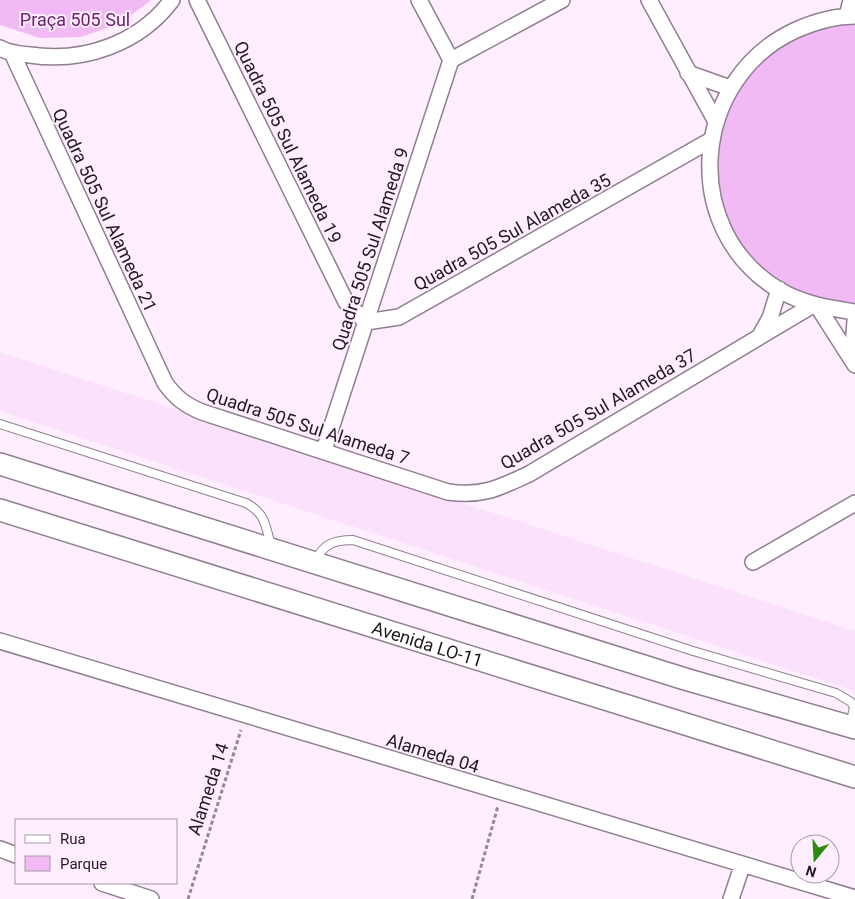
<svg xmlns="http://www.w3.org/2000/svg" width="855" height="899" font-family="Roboto,sans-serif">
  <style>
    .built { fill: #fce1fc }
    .green { fill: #f2baf4 }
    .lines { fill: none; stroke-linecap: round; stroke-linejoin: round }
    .lane-casing { stroke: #907e91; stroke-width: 10 }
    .street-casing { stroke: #907e91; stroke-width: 18 }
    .secondary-casing { stroke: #907e91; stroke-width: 24 }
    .path { stroke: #958995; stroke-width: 3; stroke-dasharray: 4 2.5; stroke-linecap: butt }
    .lane { stroke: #fff; stroke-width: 8 }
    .street { stroke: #fff; stroke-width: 15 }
    .secondary { stroke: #fff; stroke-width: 21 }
    .labels { text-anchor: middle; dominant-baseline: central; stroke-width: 4; stroke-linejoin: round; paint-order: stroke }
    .park-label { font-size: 18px; fill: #6e2072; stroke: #feeefe }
    .street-label { font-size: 18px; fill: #221a22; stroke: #feeefe }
  </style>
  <rect width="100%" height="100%" fill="#feeefe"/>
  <path class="built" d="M0 352 855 631V691L0 411Z"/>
  <path class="green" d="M0 0H151L121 23 81 37 40 38 0 25Z
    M855 17V312L818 307 750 266 714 202 711 140 730 88 780 38Z"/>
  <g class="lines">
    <g class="lane-casing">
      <path id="lane" d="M0 424 246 503C266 514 265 525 271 545
        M315 561C324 544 333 540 353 540L693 651 836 693 851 702 854 707 850 725"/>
    </g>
    <g class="street-casing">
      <path id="street" d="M197 0 346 302 366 322 399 317 711 140
        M419 0 451 60
        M649 0 715 120
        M847 16 851 0
        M855 16C835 16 814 22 796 30 691 78 678 229 779 290 803 304 828 308 855 312
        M0 48C9 53 19 54 30 55 83 63 139 44 172 0
        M12 53 165 383C176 398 185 405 202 412L448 492C482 497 499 488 529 474L813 305
        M451 60 562 0
        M688 73 730 88
        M818 307 855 365
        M761 334 770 318 779 289
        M852 360 855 321
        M324 450 451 60
        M753 562 855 503
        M0 641 855 898
        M0 849 16 855
        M102 883 151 899
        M731 899 742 866"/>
    </g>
    <g class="secondary-casing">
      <g id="secondary">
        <path d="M0 464 685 679 855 728"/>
        <path id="s1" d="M0 510 855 777"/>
      </g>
    </g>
    <path class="path" d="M188 899 241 730
      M472 899 498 806"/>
    <use href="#lane" class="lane"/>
    <use href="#street" class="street"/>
    <use href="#secondary" class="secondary"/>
  </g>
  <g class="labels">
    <g class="park-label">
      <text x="75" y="19">Praça 505 Sul</text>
    </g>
    <g class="street-label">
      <text transform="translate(288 142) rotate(64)">Quadra 505 Sul Alameda 19</text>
      <text transform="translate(105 210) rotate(65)">Quadra 505 Sul Alameda 21</text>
      <text transform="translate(512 232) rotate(-29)">Quadra 505 Sul Alameda 35</text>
      <text transform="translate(370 249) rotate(-72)">Quadra 505 Sul Alameda 9</text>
      <text transform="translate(598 409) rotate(-30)">Quadra 505 Sul Alameda 37</text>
      <text transform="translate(308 426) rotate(18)">Quadra 505 Sul Alameda 7</text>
      <text stroke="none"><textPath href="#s1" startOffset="448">Avenida LO-11</textPath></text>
      <text transform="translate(433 753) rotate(17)">Alameda 04</text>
      <text transform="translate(208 789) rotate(-72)">Alameda 14</text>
    </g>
  </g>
  <rect x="15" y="819" width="162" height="65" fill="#feeefe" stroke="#a699a6"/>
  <rect x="25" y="835" width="25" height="8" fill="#ffffff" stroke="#a699a6"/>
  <text x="60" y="844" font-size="15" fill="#221a22">Rua</text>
  <rect x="25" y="856" width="25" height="15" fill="#f2baf4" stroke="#a699a6"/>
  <text x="60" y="869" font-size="15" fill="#221a22">Parque</text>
  <g transform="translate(815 859) rotate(198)"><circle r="24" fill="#feeefe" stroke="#a699a6"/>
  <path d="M0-4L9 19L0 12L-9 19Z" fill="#288d09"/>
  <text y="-8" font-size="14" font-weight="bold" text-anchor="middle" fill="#221a22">N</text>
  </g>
</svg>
